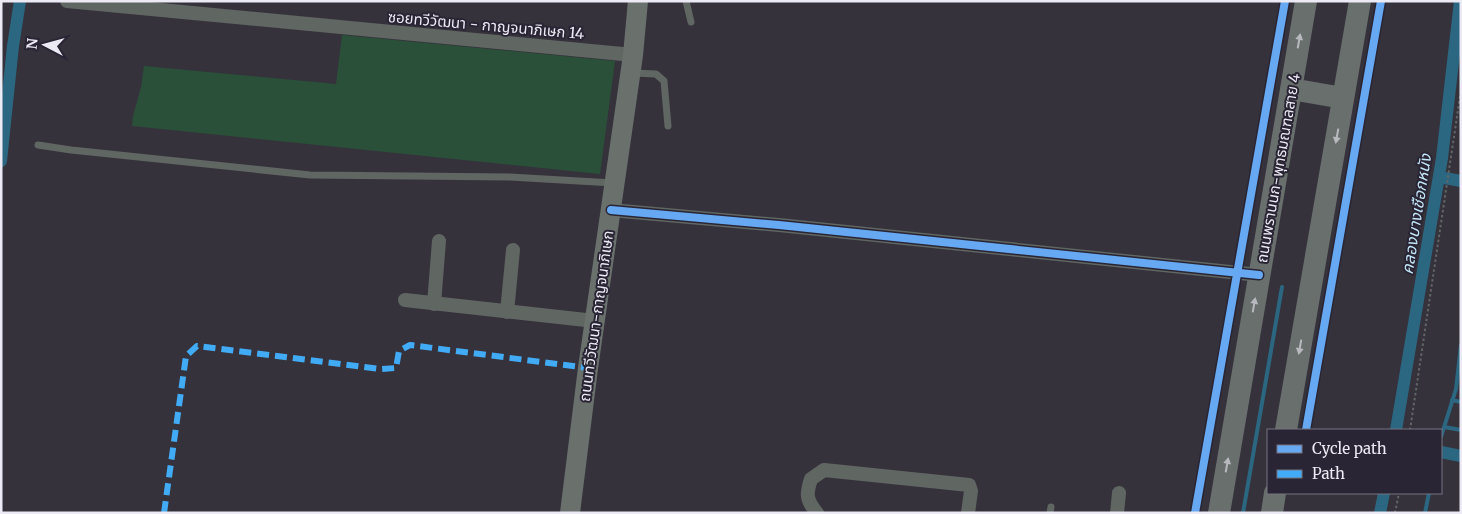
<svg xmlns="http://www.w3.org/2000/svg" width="1462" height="514" font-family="Merriweather,'Noto Sans Thai',serif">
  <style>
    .green { fill: #2a5039 }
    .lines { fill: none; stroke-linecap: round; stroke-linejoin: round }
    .stream { stroke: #2b6781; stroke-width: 4 }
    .canal { stroke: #2b6781; stroke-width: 12 }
    .path { stroke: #626566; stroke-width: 2; stroke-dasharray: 2.5 2.5; stroke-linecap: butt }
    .lane { stroke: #606662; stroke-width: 7 }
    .street { stroke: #606662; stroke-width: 14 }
    .secondary { stroke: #6a716d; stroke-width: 20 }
    .primary { stroke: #686f6c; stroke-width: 22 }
    .quiet { stroke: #42abf6; stroke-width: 6; stroke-dasharray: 12 6; stroke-linecap: butt }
    .cycleway-casing { stroke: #292534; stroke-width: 11 }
    .cycleway { stroke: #66a8f1; stroke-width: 8 }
    .oneway { fill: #b7b9be }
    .labels { text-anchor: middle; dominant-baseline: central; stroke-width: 4; stroke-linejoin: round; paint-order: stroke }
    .street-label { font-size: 15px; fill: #eceaf4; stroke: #292534 }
    .water-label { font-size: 16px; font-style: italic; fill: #c3e6f8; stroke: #292534 }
  </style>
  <rect width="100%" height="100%" fill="#35323c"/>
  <path class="green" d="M342 35 615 61 600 174 132 126 133 116 141 87 144 66 336 84Z"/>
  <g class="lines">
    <path class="stream" d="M1452 400 1461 402
      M1444 427 1461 430
      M1441 437 1456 389 1461 345
      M1243 513 1282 287
      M1425 513 1429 493"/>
    <path class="canal" d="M1 161 13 46 20 1
      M1439 177 1461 181
      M1396 430 1442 158 1460 1
      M1441 452 1461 456
      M1380 513 1384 493"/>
    <path class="path" d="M1410 430 1461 90
      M1395 513 1399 493"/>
    <path class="lane" d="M686 1 691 22
      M633 73 656 74 664 81 668 126
      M38 145 71 150 310 175 510 177 613 183
      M1050 513 1051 507"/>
    <path class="street" d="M67 1 633 55
      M611 210 779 225 1259 275
      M405 300 595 321
      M434 304 439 241
      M507 312 513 250
      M817 513C806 500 806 494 811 479L824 470 969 485 971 491 968 513
      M1117 513 1119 493"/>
    <path class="secondary" d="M570 513 588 368 633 55 638 1"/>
    <path class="primary" d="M1291 89 1343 98
      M1286 430 1360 1
      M1219 513 1306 1
      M1272 513 1275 493"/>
    <path class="quiet" d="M164 513 186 356 197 346 381 369 396 368 399 351 410 345 588 368"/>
    <g class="cycleway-casing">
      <path id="cycleway" d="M611 210 779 225 1259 275
        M1306 430 1381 1
        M1195 513 1285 1"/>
    </g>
    <use href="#cycleway" class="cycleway"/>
  </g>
  <defs><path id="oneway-solid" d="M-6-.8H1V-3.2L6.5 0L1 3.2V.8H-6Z" transform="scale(1.25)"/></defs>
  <g class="oneway">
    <use href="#oneway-solid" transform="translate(1299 41) rotate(-80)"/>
    <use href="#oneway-solid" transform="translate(1337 136) rotate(100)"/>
    <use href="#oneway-solid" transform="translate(1254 305) rotate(-80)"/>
    <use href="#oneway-solid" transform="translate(1300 347) rotate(100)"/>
    <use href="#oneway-solid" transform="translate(1227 465) rotate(-80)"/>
  </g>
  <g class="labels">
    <g class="street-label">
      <text transform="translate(486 25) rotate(5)">ซอยทวีวัฒนา - กาญจนาภิเษก 14</text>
      <text transform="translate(1278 168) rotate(-80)">ถนนพรานนก-พุทธมณฑลสาย 4</text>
      <text transform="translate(596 316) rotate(-82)">ถนนทวีวัฒนา-กาญจนาภิเษก</text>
    </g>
    <g class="water-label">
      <text transform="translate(1416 214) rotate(-81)">คลองบางเชือกหนัง</text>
    </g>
  </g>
  <rect width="1462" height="514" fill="none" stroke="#eceaf4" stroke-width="5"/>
  <rect x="1267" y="429" width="175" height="65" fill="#292534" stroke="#777481"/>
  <rect x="1277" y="445" width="25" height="8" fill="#66a8f1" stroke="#777481"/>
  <text x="1312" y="454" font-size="15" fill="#eceaf4">Cycle path</text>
  <rect x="1277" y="470" width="25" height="8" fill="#42abf6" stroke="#777481"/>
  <text x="1312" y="479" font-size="15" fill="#eceaf4">Path</text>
  <g transform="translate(45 45) rotate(276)" stroke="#292534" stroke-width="4" paint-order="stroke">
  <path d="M0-4L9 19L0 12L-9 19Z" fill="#eceaf4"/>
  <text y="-8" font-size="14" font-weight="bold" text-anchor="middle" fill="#eceaf4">N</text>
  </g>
</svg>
